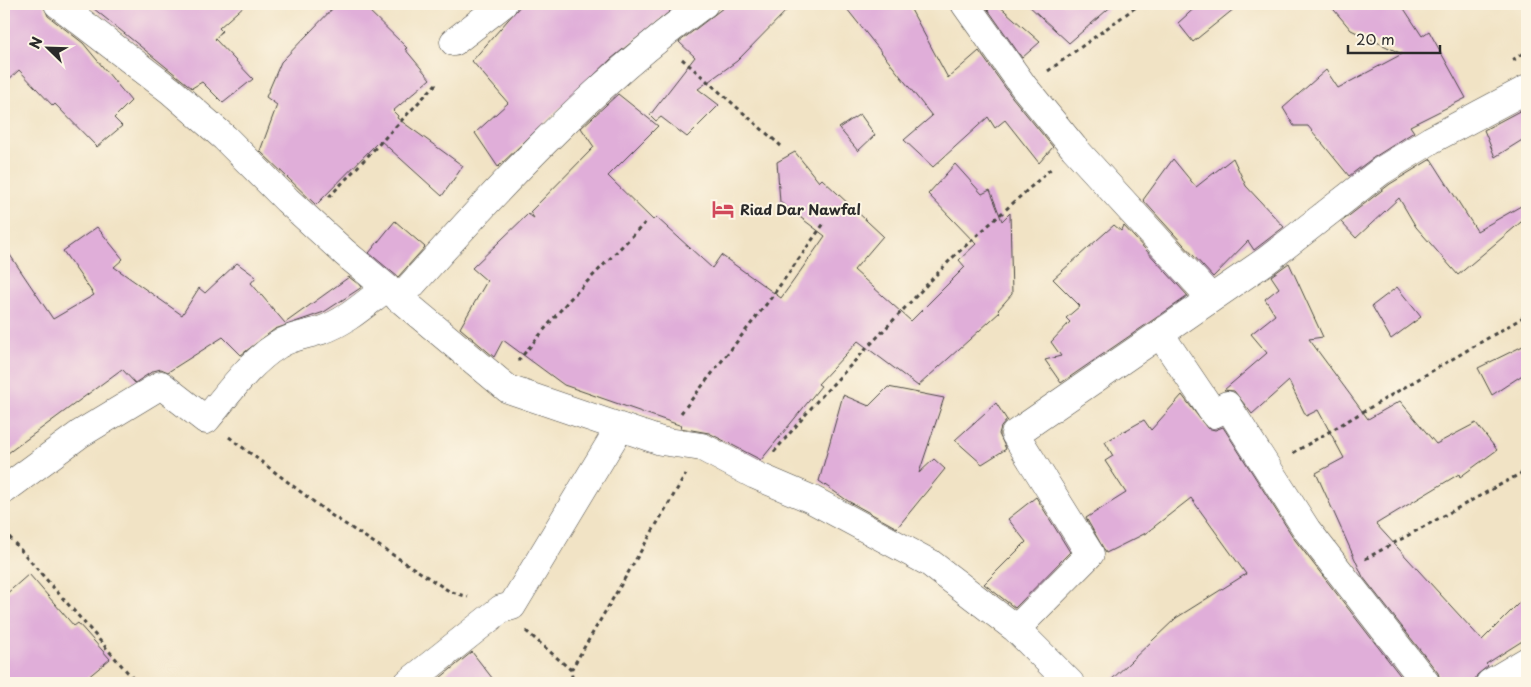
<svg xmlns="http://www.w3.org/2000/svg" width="1531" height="687" font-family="'Playpen Sans',sans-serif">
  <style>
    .building { fill: #e0aed9 }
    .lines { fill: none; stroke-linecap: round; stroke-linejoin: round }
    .street-casing { stroke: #494742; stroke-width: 29 }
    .path { stroke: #494742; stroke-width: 3; stroke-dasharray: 4 4; stroke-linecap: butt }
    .street { stroke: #fff; stroke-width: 28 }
    .labels { text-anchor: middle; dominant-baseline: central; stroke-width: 4; stroke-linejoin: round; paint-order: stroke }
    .poi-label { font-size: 14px; font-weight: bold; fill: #2b2b2b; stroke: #fcf5e5; text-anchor: start }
  </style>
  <rect width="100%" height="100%" fill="#fcf5e5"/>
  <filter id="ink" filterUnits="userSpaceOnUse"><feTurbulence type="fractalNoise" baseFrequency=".02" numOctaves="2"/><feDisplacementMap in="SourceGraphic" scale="10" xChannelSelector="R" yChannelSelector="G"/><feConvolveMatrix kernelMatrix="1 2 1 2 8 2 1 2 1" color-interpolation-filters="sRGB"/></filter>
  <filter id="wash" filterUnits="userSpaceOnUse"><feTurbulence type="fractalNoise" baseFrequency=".0096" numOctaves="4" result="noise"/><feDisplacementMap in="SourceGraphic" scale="20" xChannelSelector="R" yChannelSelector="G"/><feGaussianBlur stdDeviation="1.12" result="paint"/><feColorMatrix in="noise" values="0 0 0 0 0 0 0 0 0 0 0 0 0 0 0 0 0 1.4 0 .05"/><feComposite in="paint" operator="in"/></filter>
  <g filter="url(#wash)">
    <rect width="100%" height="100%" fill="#f1e3c5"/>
    <g id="blocks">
      <path class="building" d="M4 4H43L48 16 83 43 131 101 114 118 122 126 97 147 55 104 53 106 19 70 4 84Z
        M88 4H246L219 28 222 31 215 39 253 79 223 103 202 82 192 88Z
        M337 4H362L407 48 405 49 430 79 393 111 398 116 397 118 463 166 442 196 380 140 316 205 260 151 277 105 266 97 281 62Z
        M522 4H679L611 59 498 167 475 133 508 103 472 61Z
        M728 4H793L737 61 698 89 719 105 687 137 661 117 656 121 650 115 695 57 679 42Z
        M843 4H908L948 78 979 51 1012 97 1053 147 1039 163 1005 120 995 128 988 117 933 167 904 140 932 116Z
        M984 4H997L1040 42 1022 58Z
        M1027 4H1114L1069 43Z
        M1199 4H1240L1193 42 1178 23Z
        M1329 4H1401L1422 36 1429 31 1466 98 1410 126 1414 132 1373 158 1349 176 1308 126H1294L1283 108 1326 70 1338 88 1402 54 1351 30Z
        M618 94 658 126 608 176 653 220 656 217 712 268 721 255 781 298 792 283 825 236 780 202 777 162 795 152 819 182 822 179 883 236 854 270 911 321 965 267 959 260 976 244 928 194 955 164 982 194 990 190 1002 221 1010 213 1012 294 998 310 1000 312 918 386 858 341 818 384 821 386 761 460 709 433 680 428 682 426 564 385 503 340 494 357 460 328 487 281 472 268 528 214 534 218 530 212 594 147 581 128Z
        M1527 107V137L1495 157 1484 130Z
        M860 114 875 135 858 151 839 128Z
        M1233 158 1246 186 1284 227 1254 250 1248 241 1213 277 1143 200 1173 159 1196 187Z
        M1431 159 1477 231 1521 206 1527 215V217L1458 275 1416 227 1399 198 1356 238 1341 222 1390 184Z
        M395 221 425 247 398 277 369 253Z
        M1114 225 1121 231 1124 226 1188 296 1061 383 1045 360 1061 356 1051 342 1070 322 1066 318 1080 306 1053 279Z
        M97 227 123 259 114 267 182 315 199 288 205 293 237 263 256 277 251 283 285 323 349 277 362 287 324 312 275 329 241 355 223 337 168 372 161 369 153 371 135 383 122 369 4 456V246L53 319 94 295 63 251Z
        M1289 263 1323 337 1309 339 1368 419 1400 401 1436 444 1476 423 1497 450 1460 477 1459 474 1376 524 1482 640 1527 595V638L1486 664 1488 666 1477 675 1474 683H1441L1438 673 1363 577 1316 473 1344 458 1318 410 1306 416 1289 381 1252 414 1234 391 1224 390 1267 353 1251 334 1275 315 1265 299 1279 288 1271 276Z
        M1397 287 1421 317 1391 339 1372 306Z
        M1527 344V372L1492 395 1478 368Z
        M888 387 944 398 919 473 934 459 945 469 897 528 848 501 819 481 843 395 869 406Z
        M1182 395 1207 428 1215 430 1223 427 1295 540 1406 683H1108L1176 618 1246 574 1191 498 1146 533 1106 553 1086 518 1126 493 1105 461 1113 456 1105 442 1144 420 1151 430Z
        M996 403 1007 420 1001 427 999 434 1006 449 982 464 955 440Z
        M1036 497 1070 552 1015 608 984 584 1026 542 1008 519Z
        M29 574 74 626 78 623 110 659 81 683H4V596Z
        M472 652 496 683H434L451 669Z"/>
    </g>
  </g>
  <g filter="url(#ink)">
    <use href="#blocks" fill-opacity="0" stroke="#494742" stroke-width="1"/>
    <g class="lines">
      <g class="street-casing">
        <path id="street" d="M58 4 171 91 225 138 287 200 345 253 508 389 661 441 702 447 755 475 811 499 930 563 1016 629 1070 683
          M965 4 1024 87 1074 148 1211 298
          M454 42 503 4
          M399 299C493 193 589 87 704 4
          M1160 334 1214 414 1227 405 1307 530 1426 683
          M4 490 80 434 161 385 206 420C228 394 249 363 278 345 291 336 307 335 322 330 346 322 366 303 386 288
          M1016 629 1090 554 1015 434 1267 260 1381 171 1431 140 1527 89
          M408 683 501 609 512 606 620 427
          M1490 683 1527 661"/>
      </g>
      <path class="path" d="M1525 4 1527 7
        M682 59 781 146
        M1515 61 1514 59 1527 51
        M1048 71 1140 4
        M329 197 436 84
        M518 361 569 300 648 220
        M681 413 768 302 825 222
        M229 437 331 515 449 591 468 597
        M774 452 817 401 952 258 1053 167
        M1293 453 1527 315
        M4 531 137 683
        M1365 559 1527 470
        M526 631 571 670 573 683
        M571 670 686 474"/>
      <use href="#street" class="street"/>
    </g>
  </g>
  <defs>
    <g id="hotel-bare" transform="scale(1.725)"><path d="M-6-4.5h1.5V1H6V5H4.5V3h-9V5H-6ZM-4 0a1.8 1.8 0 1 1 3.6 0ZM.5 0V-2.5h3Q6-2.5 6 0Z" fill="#d1495b" stroke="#fcf5e5" stroke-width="2.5" paint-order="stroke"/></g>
  </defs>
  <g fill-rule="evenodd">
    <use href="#hotel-bare" x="723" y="209"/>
  </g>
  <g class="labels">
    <g class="poi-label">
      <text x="740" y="209">Riad Dar Nawfal</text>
    </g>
  </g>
  <rect width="1531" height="687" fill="none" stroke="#fcf5e5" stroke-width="20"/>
  <g transform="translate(48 48) rotate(293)" stroke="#fcf5e5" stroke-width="4" paint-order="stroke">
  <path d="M0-4L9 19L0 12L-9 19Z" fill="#2b2b2b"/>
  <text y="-8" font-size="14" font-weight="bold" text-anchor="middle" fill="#2b2b2b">N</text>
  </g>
  <path d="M1348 45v8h92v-8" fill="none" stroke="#2b2b2b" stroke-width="2.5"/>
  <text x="1356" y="45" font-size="15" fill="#2b2b2b" stroke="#fcf5e5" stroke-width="4" paint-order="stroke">20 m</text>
</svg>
